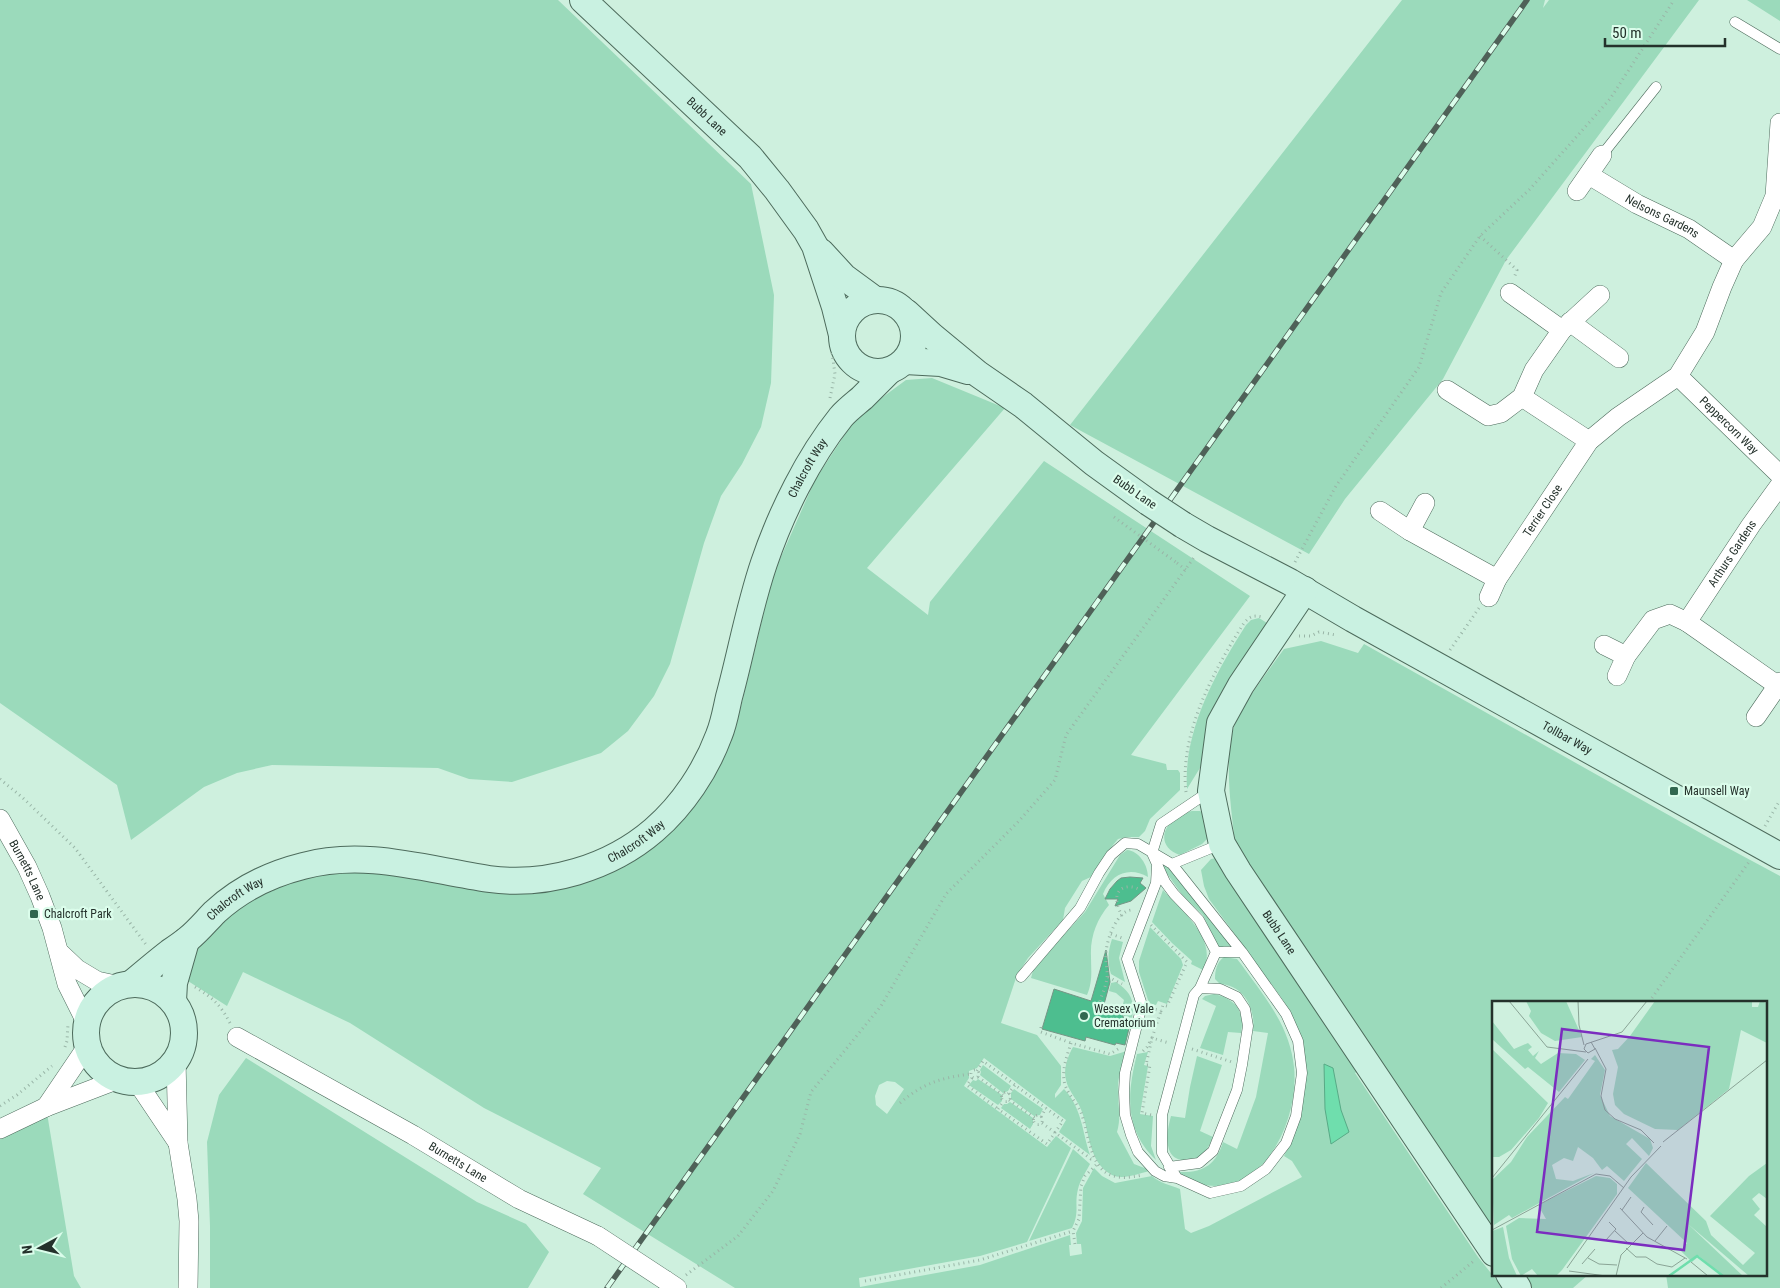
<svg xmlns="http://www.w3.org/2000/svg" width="1780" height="1288" font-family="'Roboto Condensed',sans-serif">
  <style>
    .green { fill: #9bdabb; fill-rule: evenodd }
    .water { fill: #6fdead; stroke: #58aa86 }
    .building { fill: #4dbe8f; stroke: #759585 }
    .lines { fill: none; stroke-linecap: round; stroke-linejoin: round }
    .lane-casing { stroke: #4d6b5c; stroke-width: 11 }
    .street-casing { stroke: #4d6b5c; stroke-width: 20 }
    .secondary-casing { stroke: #4d6b5c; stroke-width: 28 }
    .path { stroke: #99b5a7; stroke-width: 3; stroke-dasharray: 1 4; stroke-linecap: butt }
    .lane { stroke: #fff; stroke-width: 10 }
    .street { stroke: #fff; stroke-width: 19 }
    .secondary { stroke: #c9f1e1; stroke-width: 26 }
    .rail-casing { stroke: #4f6158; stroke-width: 5.5 }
    .rail { stroke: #dbfdeb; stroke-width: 4; stroke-dasharray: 11; stroke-linecap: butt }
    .street-bridge-casing { stroke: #4d6b5c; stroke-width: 20; stroke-linecap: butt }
    .secondary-bridge-casing { stroke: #4d6b5c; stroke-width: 28; stroke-linecap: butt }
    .path-bridge { stroke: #99b5a7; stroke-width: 3; stroke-dasharray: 1 4; stroke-linecap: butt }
    .street-bridge { stroke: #fff; stroke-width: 19 }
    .secondary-bridge { stroke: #c9f1e1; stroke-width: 26 }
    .poi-dot { fill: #316850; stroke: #dbfdeb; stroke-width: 2 }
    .labels { text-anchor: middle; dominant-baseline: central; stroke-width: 4.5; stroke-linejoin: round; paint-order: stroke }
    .street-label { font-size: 12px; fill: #24312b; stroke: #dbfdeb }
    .poi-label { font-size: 12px; fill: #24312b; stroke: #dbfdeb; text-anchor: start }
    .inset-river { fill: none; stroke: #6fdead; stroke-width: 2.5 }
    .inset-road { fill: none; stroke: #8aa496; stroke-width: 1 }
    .view { fill: #7b2cbf; fill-opacity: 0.15; stroke: #7b2cbf; stroke-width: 2.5 }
    .inset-edge { fill: none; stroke: #24312b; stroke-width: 2.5 }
  </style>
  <rect width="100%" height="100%" fill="#cef0de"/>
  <path class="green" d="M0 0H558L751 184 774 295 771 383 761 427 742 464 721 496 704 543 670 664 654 696 628 731 601 753 512 782 469 779 438 768 272 765 237 773 204 787 131 840 117 785 0 703Z
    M1402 0H1545L1543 8 1549 0H1699L1506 260 1443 379 1345 499 1309 554 1070 425Z
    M1747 0H1780V21Z
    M932 378 1005 408 867 568 928 615 930 602 1044 461 1250 596 1131 755 1166 764 1167 770H1178L1180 773V790L1150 819 1145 831 1139 837H1126L1118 839 1113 845 1093 876 1082 881 1065 908 1063 920 1028 958 1017 975 1001 1023 1037 1035 1061 1066V1085L1055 1094V1098L1064 1089C1082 1108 1082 1131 1090 1155L1059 1132 1066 1120 984 1058 977 1068 969 1071V1078L964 1086 1047 1147 1056 1136 1071 1148 1027 1242 980 1256 859 1278 860 1287 980 1265 1070 1235 1071 1245H1069L1070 1256 1082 1254 1081 1244H1077L1076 1233 1082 1221 1083 1188 1094 1168 1102 1176 1115 1183 1152 1176C1160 1183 1170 1185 1180 1189L1185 1229 1191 1233 1209 1226 1302 1177 1292 1161 1284 1156C1310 1106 1314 1050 1283 1000L1209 899 1204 886 1201 870 1211 859 1222 857 1362 1068 1355 1073 1478 1257 1503 1288H735L583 1194 601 1168 484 1108 350 1023 243 972 227 1006 188 981 193 956 202 940 238 905 312 872H602L736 727 773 575 815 480 857 416 906 380ZM887 1081 895 1082 904 1089 887 1114 876 1105 875 1096 879 1085Z
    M1259 618 1267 623 1260 635 1203 763 1187 789C1183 731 1216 672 1246 625L1251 620Z
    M1321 641 1358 653 1364 644 1713 840 1780 876V1288H1668L1666 1274H1766V1002H1494V1239L1235 843C1231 806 1221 745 1240 713 1253 690 1269 670 1284 649Z
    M1192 811H1200L1206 815 1208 838 1202 844 1180 855C1157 847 1161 826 1180 815 1183 813 1188 812 1192 811Z
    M1127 850C1139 851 1148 865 1148 877 1129 866 1111 874 1103 894L1109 905C1097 919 1090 937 1091 956 1091 970 1093 981 1087 995L1031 978 1034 967 1085 912 1120 855Z
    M1162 863 1169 867 1232 946H1224L1219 949 1203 915 1183 896 1163 868Z
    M1163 890C1181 910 1219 940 1203 970L1191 964 1192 961 1172 943 1152 922Z
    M1150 927 1181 959 1183 965 1167 1004 1158 1001 1156 1005 1151 1004 1148 1000 1139 972V961Z
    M1112 939 1123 942 1119 958 1125 982 1111 974C1107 962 1108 951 1112 939Z
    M1224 957 1237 959 1241 964C1264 996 1290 1026 1294 1067 1299 1113 1271 1184 1217 1186 1202 1186 1190 1183 1179 1172 1203 1173 1216 1165 1223 1142L1237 1149 1256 1097 1268 1033 1253 1031C1256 1009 1244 985 1220 984L1215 979C1215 970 1217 962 1224 957Z
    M1116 982C1131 992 1135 1001 1132 1018L1124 1016V1013L1121 1012 1124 1000 1116 993 1109 991 1111 983Z
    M1214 994C1236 999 1245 1011 1241 1033L1228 1032 1223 1055 1200 1048 1216 1006 1202 999 1205 996Z
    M1073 1047 1110 1056 1127 1051C1123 1062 1119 1073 1118 1085 1117 1102 1122 1115 1117 1132L1134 1164 1147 1169 1149 1171C1138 1174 1123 1180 1112 1175 1087 1162 1090 1129 1080 1107 1076 1098 1068 1090 1066 1080 1063 1069 1068 1056 1073 1047Z
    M1148 1052 1144 1065 1148 1066 1140 1114 1153 1116 1151 1146 1156 1160C1124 1129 1127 1094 1137 1054Z
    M1197 1056 1222 1065 1200 1131 1213 1137C1210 1145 1205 1153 1199 1157 1189 1162 1175 1162 1170 1152 1165 1141 1168 1127 1171 1116L1185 1118 1190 1087Z
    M246 1058 477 1202 526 1224 549 1252 528 1288H210V1226L207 1142 219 1095Z
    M983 1065 1011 1086 1008 1091 1003 1093 980 1075 981 1072 980 1070Z
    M978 1079 1002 1095V1101L998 1105 969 1085 973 1080 976 1081Z
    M1014 1089 1043 1109 1040 1115 1034 1116 1011 1099V1093Z
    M1010 1102 1033 1118V1124L1030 1129 1001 1108 1004 1104H1007Z
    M46 1107 74 1276 81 1288H0V1135Z
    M1073 1149 1090 1164C1086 1172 1080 1180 1078 1189 1074 1205 1080 1212 1072 1228L1029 1241Z
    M1519 1274H1589L1573 1288H1529Z"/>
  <path class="water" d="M1324 1064 1333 1068 1341 1110 1349 1132 1331 1144 1325 1109Z"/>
  <path class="building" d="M1130 877 1143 878 1140 883 1146 888 1131 901 1115 906 1118 899H1105L1110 889 1117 881 1121 878Z
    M1106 950 1110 982 1103 1008 1123 1014V1017L1131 1020 1125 1045 1116 1043 1115 1045 1086 1037 1085 1041 1042 1029 1054 989 1091 1001Z"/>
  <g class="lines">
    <g class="lane-casing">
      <path id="lane" d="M1735 22 1780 49
        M1602 155 1656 87
        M1221 844 1172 864 1242 952
        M1157 866 1156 883 1127 959 1142 1005 1125 1073 1124 1092 1125 1115 1131 1135 1138 1152 1155 1171 1164 1176 1177 1178 1210 1193 1241 1186 1266 1169 1286 1143 1296 1116 1302 1073 1298 1041 1286 1014 1242 952H1216
        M1021 977 1080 908 1099 873 1111 855 1125 843 1138 844 1172 864
        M1169 1167 1199 1163 1213 1151 1237 1090 1242 1065 1248 1026 1245 1009 1237 997 1220 989 1200 988
        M1177 1178 1162 1153V1115L1194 995 1200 988 1216 952 1199 920 1174 894 1165 882 1152 853 1161 824 1210 791"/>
    </g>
    <g class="street-casing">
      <g id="street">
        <path id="s1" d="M1589 175 1637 204 1689 229 1734 260"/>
        <path d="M1577 191 1602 155"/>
        <path d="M1510 293 1562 330"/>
        <path d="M1570 322 1619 358"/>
        <path id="s2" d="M1678 376 1780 475"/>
        <path d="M1447 390 1488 416 1501 413 1522 397 1534 370 1562 330 1600 295"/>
        <path d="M1522 397 1589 441"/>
        <path d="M1380 511 1410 531 1497 579"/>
        <path d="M1410 531 1425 503"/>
        <path id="s3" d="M1489 597 1497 579 1589 441 1618 417 1678 376 1705 332 1722 287 1734 260 1762 227 1775 196 1780 123"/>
        <path id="s4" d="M1687 622 1751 525 1780 485"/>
        <path d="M1604 645 1626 656"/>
        <path d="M1617 676 1626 656 1653 620 1670 614 1687 622 1777 685"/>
        <path d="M1756 717 1780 682"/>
        <path id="s5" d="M0 819 27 867 40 896 52 928 67 984 87 1024"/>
        <path d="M59 952 77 969 97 981 120 986"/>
        <path id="s6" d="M237 1037 413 1135 519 1199 598 1236"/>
        <path d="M176 1060 178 1143 187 1199 189 1221 188 1288"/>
        <path d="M137 1082 178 1143"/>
        <path d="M46 1107 88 1045"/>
        <path d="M0 1129 46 1107 119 1079"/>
        <path d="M665 1280 677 1288"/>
      </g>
    </g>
    <g class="secondary-casing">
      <g id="secondary">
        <path id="s7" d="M583 0 750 157 777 190 806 230 815 246 835 307 842 335"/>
        <path d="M821 252 844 277 874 299"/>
        <circle cx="878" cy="336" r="36"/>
        <path d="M907 313 932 336 978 374 1023 405 1094 463 1148 502"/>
        <path d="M905 361 941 363 968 371"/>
        <path id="s8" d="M1183 525 1207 539 1290 582 1353 619 1780 856"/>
        <path id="s9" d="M1305 590 1241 685 1220 723 1211 791 1222 844 1238 871 1494 1253"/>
        <path id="s10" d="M131 984C144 973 157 962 170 952 176 948 182 944 188 939 198 931 206 921 215 912 240 889 271 874 303 866 366 849 427 870 489 879 546 887 610 868 654 830 683 805 706 770 719 735 724 723 726 710 729 697 741 653 749 607 764 563 781 513 808 458 841 417 847 410 855 404 862 398 871 389 880 380 889 371"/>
        <circle cx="135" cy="1033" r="49"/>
        <path d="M173 1001 174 983 186 941"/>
        <path d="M1509 1274 1518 1288"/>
      </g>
    </g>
    <path class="path" d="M1480 236 1517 270 1514 278
      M830 398 835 374 832 353
      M1295 562 1336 486 1419 367 1441 293 1480 236 1530 189 1610 99 1674 0
      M1177 563 1186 570
      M1299 636H1311L1319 632 1336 635
      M1450 650 1479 608
      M0 779 23 798 75 848 147 946
      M1186 792C1179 734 1214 670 1244 623 1250 616 1254 615 1262 617
      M1765 826 1780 800
      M1122 916C1119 910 1116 903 1117 896 1119 885 1133 885 1140 890
      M1151 925 1187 962 1167 1006 1163 1005 1161 1011 1154 1009
      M1111 934 1122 938
      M1108 977 1122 984
      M195 987C213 998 220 1004 230 1023
      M1100 1001C1102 994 1106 986 1107 978 1108 971 1105 962 1106 954 1106 941 1117 909 1133 910
      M1649 1002 1749 862
      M1041 1027V1032L1071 1043
      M65 1047 67 1041 68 1024
      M1118 1049 1110 1054 1071 1043C1067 1056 1061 1071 1065 1085 1069 1096 1078 1104 1082 1115 1093 1152 1092 1187 1142 1175
      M1192 1049 1232 1062
      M1143 1051 1147 1047 1152 1038 1169 1043
      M971 1074a4 4 0 1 1 8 0a4 4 0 1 1-8 0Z
      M977 1071 983 1061 1063 1121 1047 1144 998 1109 1004 1101
      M978 1077 1003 1095
      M972 1078 967 1085 998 1109
      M1001.5 1097a4.5 4.5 0 1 1 9 0a4.5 4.5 0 1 1-9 0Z
      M1008 1094 1015 1085
      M1009 1100 1035 1118
      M900 1103C923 1083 941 1078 970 1074
      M0 1106 17 1095 52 1066
      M1151 1115 1142 1113 1150 1065H1146L1152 1038 1161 1011
      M1033.5 1120a4.5 4.5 0 1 1 9 0a4.5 4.5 0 1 1-9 0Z
      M1041 1117 1046 1108
      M1042 1123 1091 1159H1095
      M1075 1244 1073 1231 1079 1219 1081 1186 1085 1176 1097 1164
      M686 1275 738 1236 773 1191 800 1134 811 1092 881 1006 946 894 1019 821 1055 780 1066 735 1195 556
      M865 1281 980 1260 1073 1231
      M1441 1288 1475 1260"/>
    <use href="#lane" class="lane"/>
    <use href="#street" class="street"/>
    <use href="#secondary" class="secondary"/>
    <g class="rail-casing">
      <path id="rail" d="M607 1288 1527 0"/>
    </g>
    <use href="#rail" class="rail"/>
    <g class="street-bridge-casing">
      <path id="street-bridge" d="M598 1236 665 1280"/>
    </g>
    <g class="secondary-bridge-casing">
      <path id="secondary-bridge" d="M1148 502 1183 525"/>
    </g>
    <path class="path-bridge" d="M1114 517 1177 563"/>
    <use href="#street-bridge" class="street-bridge"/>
    <use href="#secondary-bridge" class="secondary-bridge"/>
  </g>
  <g class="poi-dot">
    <rect x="1669" y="786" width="10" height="10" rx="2.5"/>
    <rect x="29" y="909" width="10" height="10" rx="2.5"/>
    <circle cx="1084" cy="1016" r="5"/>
  </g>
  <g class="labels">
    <g class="street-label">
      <text stroke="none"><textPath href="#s7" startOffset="170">Bubb Lane</textPath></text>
      <text stroke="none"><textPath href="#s1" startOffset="84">Nelsons Gardens</textPath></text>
      <text stroke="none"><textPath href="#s2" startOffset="71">Peppercorn Way</textPath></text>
      <text stroke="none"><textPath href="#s10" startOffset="975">Chalcroft Way</textPath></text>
      <text transform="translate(1135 492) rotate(35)">Bubb Lane</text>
      <text stroke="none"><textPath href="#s3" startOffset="102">Terrier Close</textPath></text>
      <text stroke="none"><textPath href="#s4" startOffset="82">Arthurs Gardens</textPath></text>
      <text stroke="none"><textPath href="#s8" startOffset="439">Tollbar Way</textPath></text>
      <text stroke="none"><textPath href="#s10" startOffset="555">Chalcroft Way</textPath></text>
      <text stroke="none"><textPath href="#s5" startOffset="58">Burnetts Lane</textPath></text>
      <text stroke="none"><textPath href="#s10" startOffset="135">Chalcroft Way</textPath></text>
      <text stroke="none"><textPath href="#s9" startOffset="386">Bubb Lane</textPath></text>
      <text stroke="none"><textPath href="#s6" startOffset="254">Burnetts Lane</textPath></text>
    </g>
    <g class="poi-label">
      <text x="1684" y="791">Maunsell Way</text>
      <text x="44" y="914">Chalcroft Park</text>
      <text x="1094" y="1009">Wessex Vale<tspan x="1094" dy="14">Crematorium</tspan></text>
    </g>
  </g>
  <g transform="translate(1492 1001)">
    <rect width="275" height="275" fill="#cef0de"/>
    <path d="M34 0H74L90 36 63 40 49 32 37 15 39 10ZM163 0H260V6H266L268 0 275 2V42L249 29 237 88 186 129 163 128 132 113 123 104 121 93 126 66 120 49 126 48 138 35ZM0 20 22 48 36 42 40 46 36 49 41 55 47 50 43 57 49 63 66 52 84 53 93 59 67 91 36 66 33 68 0 38ZM0 48 56 102 47 117 19 149 7 156H0ZM103 54 113 69 108 94 118 115 158 138 161 147 157 155 140 137 134 143 150 158 132 180 115 165 110 169 101 157 86 146 81 160 72 157 60 164 64 178 81 180 102 172 20 217 17 214 2 224 0 179 19 161 35 136 73 96 76 98 103 60 99 58ZM154 162 214 220 219 234 251 264 263 252 218 215 257 175 275 162V198L267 192 260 198 268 208 262 214 275 226V275H257L196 223 251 275H231L207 255 200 261 189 250 195 242 136 187ZM104 175 118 177 125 183V193L70 269 64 275H46L40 268 29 275 20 258 14 225 27 217 54 218 46 204ZM11 226 17 257 25 275H0V230Z" fill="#9bdabb"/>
    <path class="inset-river" d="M177 275 205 255 231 275"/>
    <path class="inset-road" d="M17 0 55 46 94 51M86 0 87 24 92 44M99 41 103 48 96 52 92 48 94 43 130 31 155 0M103 47 114 68 109 95 113 109 123 118 149 129 162 142M171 141 275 59M0 177 96 58M152 206 149 211 161 224M128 207 155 236 195 258M130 209 139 196M0 229 104 173 118 175 132 187M123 230 137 243M114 239 124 228 117 221M163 240 175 225M134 247 144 256H154L165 263 180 266 193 257M96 257 107 263 125 264M199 261 216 275M90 263 103 248M75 267 139 176 169 145M77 270 114 275M124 275 129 254 151 232"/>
    <path class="view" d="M70 28 217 46 192 249 45 231Z"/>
    <rect width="275" height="275" class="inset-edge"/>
  </g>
  <g transform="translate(40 1248) rotate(263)" stroke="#dbfdeb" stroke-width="4" paint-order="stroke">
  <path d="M0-4L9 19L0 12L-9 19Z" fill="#24312b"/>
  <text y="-8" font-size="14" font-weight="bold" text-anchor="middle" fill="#24312b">N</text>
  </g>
  <path d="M1605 38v8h120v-8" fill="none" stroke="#24312b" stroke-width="2.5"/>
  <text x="1612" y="38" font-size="15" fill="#24312b" stroke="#dbfdeb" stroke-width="4" paint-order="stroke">50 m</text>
</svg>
